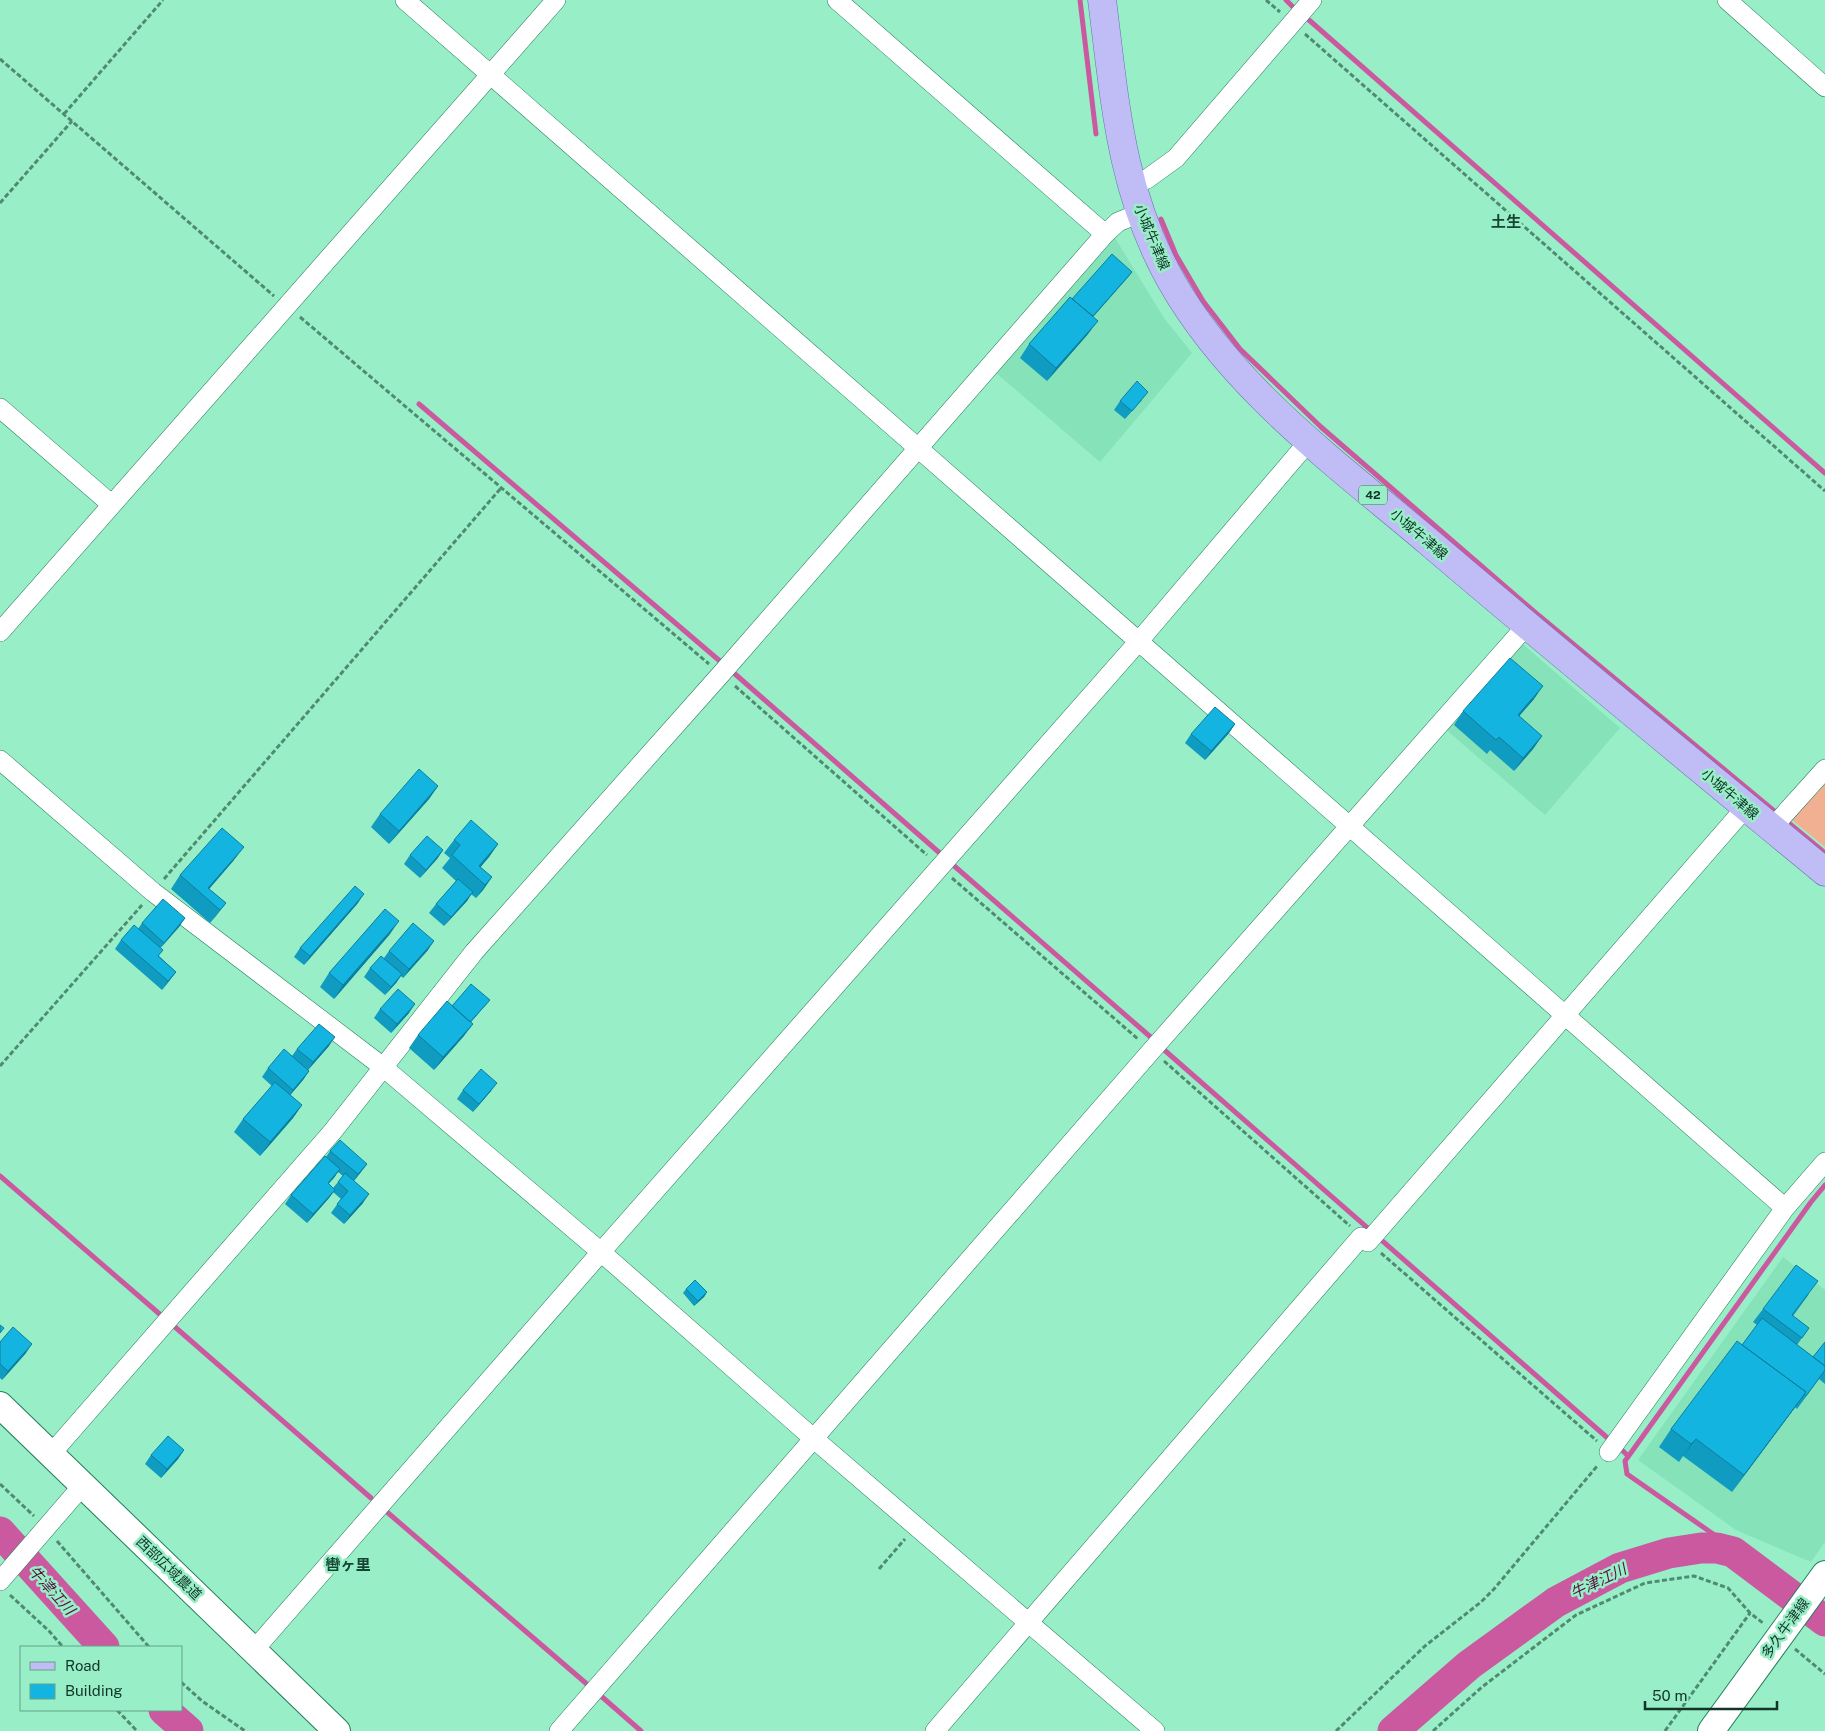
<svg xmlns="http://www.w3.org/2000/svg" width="1825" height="1731" font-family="'Public Sans','Noto Sans JP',sans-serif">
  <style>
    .built { fill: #85e2b9 }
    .green { fill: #f2b093 }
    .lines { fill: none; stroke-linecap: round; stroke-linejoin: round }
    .stream { stroke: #ca59a0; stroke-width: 5 }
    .river { stroke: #ca59a0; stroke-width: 31 }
    .street-casing { stroke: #217c5b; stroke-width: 20 }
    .secondary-casing { stroke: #217c5b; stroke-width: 28 }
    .primary-casing { stroke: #6670aa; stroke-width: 29 }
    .path { stroke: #4f8b71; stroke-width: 3; stroke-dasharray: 5 2.5; stroke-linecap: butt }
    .street { stroke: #fff; stroke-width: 19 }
    .secondary { stroke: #fff; stroke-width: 26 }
    .primary { stroke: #bfbcf6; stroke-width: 28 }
    .wall { fill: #109bc1; fill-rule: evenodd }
    .shaded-wall { fill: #0d7e9d }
    .building { fill: #13b4e0; stroke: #0d7e9d }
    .labels { text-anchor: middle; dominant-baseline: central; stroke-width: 5; stroke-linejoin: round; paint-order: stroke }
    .shield { fill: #98eec7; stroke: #3a6c57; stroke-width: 1 }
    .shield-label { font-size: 12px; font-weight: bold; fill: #113527 }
    .street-label { font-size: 14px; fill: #113527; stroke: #98eec7 }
    .neighbourhood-label { font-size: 15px; font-weight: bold; fill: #164432; stroke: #98eec7 }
    .water-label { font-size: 15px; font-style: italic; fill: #570e40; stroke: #98eec7 }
  </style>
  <rect width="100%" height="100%" fill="#98eec7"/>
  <path class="built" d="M1115 238 1164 318 1192 353 1100 462 996 373Z
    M1518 640 1620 728 1545 815 1443 727Z
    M1783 1257 1825 1290V1542L1811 1562 1736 1530 1638 1460Z"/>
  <path class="green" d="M1825 782V847L1792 820Z"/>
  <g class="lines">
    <path class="stream" d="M1080 0 1096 134
      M1286 0 1292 6
      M1309 20 1825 473
      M1161 219 1176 255 1203 301 1240 349 1321 427 1537 614 1825 853
      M419 404 721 662
      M735 674 942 855
      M952 864 1154 1040
      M1162 1048 1611 1441
      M0 1176 163 1317
      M175 1327 371 1498
      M1618 1446 1628 1456
      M387 1512 588 1685
      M1733 1552 1716 1536 1627 1474 1625 1461 1811 1202 1825 1185
      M601 1696 641 1731"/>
    <path class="river" d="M0 1532 104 1647
      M164 1710 188 1731
      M1393 1731 1469 1665 1556 1602 1620 1568 1669 1553 1701 1548H1717L1733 1552 1825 1621"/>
    <g class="street-casing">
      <path id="street" d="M405 0 918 448 1785 1208
        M837 0 1105 234
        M1727 0 1825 87
        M1131 185 1147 179 1176 158 1312 0
        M0 408 111 504
        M0 632 556 0
        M0 760 153 892 383 1067 601 1252 813 1438 1155 1731
        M1772 828 1825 769
        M1368 1242 1746 807
        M1609 1452 1785 1208 1825 1162
        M51 1454 333 1131 474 952 721 674 1105 234 1118 222 1140 213
        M0 1581 83 1485
        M254 1650 601 1252 1139 641 1309 441
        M559 1731 1152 1050 1527 625
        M935 1731 1361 1237"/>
    </g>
    <g class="secondary-casing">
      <path id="secondary" d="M0 1405 337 1731
        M1711 1731 1825 1574"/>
    </g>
    <g class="primary-casing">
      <path id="primary" d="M1102 0C1115 100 1120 189 1170 279 1231 388 1337 464 1430 543 1560 654 1693 763 1825 872"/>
    </g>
    <path class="path" d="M1266 0 1280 12
      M1305 34 1825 491
      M0 59 274 296
      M64 114 163 0
      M0 203 72 121
      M300 317 709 664
      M735 686 927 855
      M952 878 1138 1039
      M164 879 501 488
      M1164 1061 1350 1226
      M0 1066 142 905
      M1381 1253 1597 1441
      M0 1484 34 1516
      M57 1541 149 1647
      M879 1569 905 1539
      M10 1595 49 1631 63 1647
      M1795 1649 1825 1674
      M181 1682 202 1701 245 1731
      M117 1710 137 1731
      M1336 1731 1425 1646 1481 1602 1494 1589 1598 1465
      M1433 1731 1482 1687 1576 1615 1645 1583 1694 1576 1728 1588 1750 1613 1763 1623
      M1665 1731 1750 1613"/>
    <use href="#street" class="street"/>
    <use href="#secondary" class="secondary"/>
    <use href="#primary" class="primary"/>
  </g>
  <path class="wall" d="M1129 276 1093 317 1088 334 1047 381 1020 358 1029 344 1072 299Z
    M1142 400 1125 419 1114 410 1120 401Z
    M1534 699 1519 716 1542 736 1533 749 1514 771 1490 750 1487 754 1454 725 1463 711Z
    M1235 724 1229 733 1205 760 1185 743 1191 734Z
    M438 786 429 799 389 844 371 827 380 814Z
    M454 840 498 844 489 857 480 867 492 877 483 890 476 898 471 894 467 901 444 926 429 913 436 904 456 881 442 868 450 858 444 853Z
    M443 850 437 859 420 878 404 864 410 855Z
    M234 860 209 889 226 903 210 923 171 889 180 875Z
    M358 903 304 965 294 957 300 948Z
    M185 918 179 927 160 948 159 956 176 972 162 990 115 949 121 940 138 929 142 923Z
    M390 934 334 999 320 987 329 973Z
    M428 950 403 978 401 976 396 983 385 995 364 977 370 968 384 958 389 951Z
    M490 1000 483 1008 471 1022 473 1024 463 1037 434 1070 409 1048 418 1035 452 1006Z
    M380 1009 409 1013 391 1033 374 1018Z
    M329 1046 308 1070 309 1071 303 1080 290 1095 302 1105 293 1118 260 1156 234 1132 243 1119 272 1086 262 1077 268 1068 292 1056 297 1049Z
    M463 1090 491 1091 473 1112 457 1099Z
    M330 1151 367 1164 354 1181 363 1203 344 1224 331 1213 341 1199 333 1192 329 1198 307 1223 285 1204 291 1195 326 1157ZM338 1172 343 1176 333 1188 328 1184Z
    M686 1289 707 1292 704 1297 694 1306 683 1293Z
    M1809 1294 1793 1316 1809 1328 1797 1345 1813 1357 1825 1342V1384L1819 1379 1797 1409 1795 1407 1732 1492 1683 1456 1679 1462 1659 1447 1671 1429 1742 1345 1757 1325 1753 1322 1763 1309Z
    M0 1342 26 1353 2 1380 0 1378Z
    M184 1450 178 1459 161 1478 145 1464 151 1455Z"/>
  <path class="shaded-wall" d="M1132 272 1129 276 1084 327 1088 322Z
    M1098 321 1088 334 1047 381 1056 368Z
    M1543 686 1534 699 1509 728 1518 715Z
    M1235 724 1229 733 1205 760 1211 751Z
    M1542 736 1533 749 1514 771 1523 758Z
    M438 786 429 799 389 844 399 831Z
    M498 844 489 857 474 875 479 866Z
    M244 847 234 860 203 896 208 888Z
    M443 850 437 859 420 878 426 870Z
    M492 877 483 890 476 898 485 885Z
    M473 892 467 901 444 926 451 917Z
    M364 894 358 903 304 965 310 956Z
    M226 903 216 916 210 923 220 910Z
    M185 918 179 927 158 951 164 943Z
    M399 921 390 934 334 999 343 985Z
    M434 941 428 950 403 978 409 969Z
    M176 972 170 980 162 990 168 981Z
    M402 974 396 983 385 995 391 987Z
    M490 1000 483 1008 463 1031 469 1022Z
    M415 1004 409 1013 391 1033 397 1024Z
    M473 1024 463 1037 434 1070 443 1057Z
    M335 1037 329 1046 307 1071 313 1062Z
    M309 1071 303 1080 287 1099 293 1090Z
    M497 1083 491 1091 473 1112 479 1104Z
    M302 1105 293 1118 260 1156 270 1142Z
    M367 1164 361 1172 352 1183 358 1174Z
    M340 1169 334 1178 321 1192 328 1183Z
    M335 1190 329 1198 307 1223 313 1214Z
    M369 1194 363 1203 344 1224 350 1215Z
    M707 1292 704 1297 694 1306 698 1301Z
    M32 1344 26 1353 2 1380 8 1371Z
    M1806 1392 1794 1409 1732 1492 1744 1475Z
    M1696 1439 1683 1456 1679 1462 1691 1444Z
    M184 1450 178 1459 161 1478 167 1469Z"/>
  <path class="building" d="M1112 254 1132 272 1093 316 1072 299Z
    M1070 297 1098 321 1056 368 1029 344Z
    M1137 381 1148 392 1132 411 1120 401Z
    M1510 658 1543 686 1518 715 1542 736 1523 758 1499 737 1496 740 1463 711Z
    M1215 707 1235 724 1211 751 1191 734Z
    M419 769 438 786 399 831 380 814Z
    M471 820 498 844 479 866 492 877 485 885 452 855 460 845 454 840Z
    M222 828 244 847 208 888 226 903 220 910 180 875Z
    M427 836 443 850 426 870 410 855Z
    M458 879 473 892 451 917 436 904Z
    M355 886 364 894 310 956 300 948Z
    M163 899 185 918 164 943 142 923Z
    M385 909 399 921 343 985 329 973Z
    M413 923 434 941 409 969 389 951Z
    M134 925 163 950 158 956 176 972 168 981 121 940Z
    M381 956 402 974 391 987 370 968Z
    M471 984 490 1000 470 1022 452 1006Z
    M398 989 415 1004 397 1024 380 1009Z
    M447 1001 473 1024 443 1057 418 1035Z
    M319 1024 335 1037 313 1062 297 1049Z
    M284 1049 309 1071 293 1090 268 1068Z
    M481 1069 497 1083 479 1104 463 1090Z
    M275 1082 302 1105 270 1142 243 1119Z
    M340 1140 367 1164 358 1174 330 1151Z
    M325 1156 340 1169 328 1183 335 1190 313 1214 291 1195Z
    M345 1173 369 1194 350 1215 337 1204 348 1191 338 1182Z
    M1796 1265 1818 1281 1792 1315 1809 1328 1802 1338 1763 1309Z
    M695 1280 707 1292 698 1301 686 1289Z
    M1762 1318 1825 1366V1370L1806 1396 1804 1394 1806 1392 1742 1345Z
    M0 1325 4 1328 0 1333Z
    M13 1327 32 1344 8 1371 0 1364V1342Z
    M1737 1341 1806 1392 1744 1475 1696 1439 1691 1444 1671 1429Z
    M1825 1342V1366L1813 1357Z
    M168 1436 184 1450 167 1469 151 1455Z"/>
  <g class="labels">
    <rect class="shield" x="1359" y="485.5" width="28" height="19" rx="4"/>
    <g class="shield-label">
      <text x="1373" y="495">42</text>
    </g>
    <g class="street-label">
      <text transform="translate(1152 237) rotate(67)">小城牛津線</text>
      <text transform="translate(1419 534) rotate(40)">小城牛津線</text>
      <text transform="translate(1730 794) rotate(40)">小城牛津線</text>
      <text transform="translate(169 1568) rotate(44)">西部広域農道</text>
      <text transform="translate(1785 1628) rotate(-54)">多久牛津線</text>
    </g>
    <g class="neighbourhood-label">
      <text x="1506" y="221">土生</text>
      <text x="348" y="1564">轡ヶ里</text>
    </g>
    <g class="water-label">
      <text transform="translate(1598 1581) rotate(-26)">牛津江川</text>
      <text transform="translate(52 1590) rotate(48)">牛津江川</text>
    </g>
  </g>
  <rect x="20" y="1646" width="162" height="65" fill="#98eec7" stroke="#62a487"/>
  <rect x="30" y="1662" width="25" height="8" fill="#bfbcf6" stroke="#62a487"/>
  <text x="65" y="1671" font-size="15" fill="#113527">Road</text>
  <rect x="30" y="1684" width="25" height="15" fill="#13b4e0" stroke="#62a487"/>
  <text x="65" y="1696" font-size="15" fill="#113527">Building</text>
  <path d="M1645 1701v8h132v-8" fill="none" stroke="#113527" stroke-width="2.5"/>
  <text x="1652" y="1701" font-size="15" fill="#113527" stroke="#98eec7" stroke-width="4" paint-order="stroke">50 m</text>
</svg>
